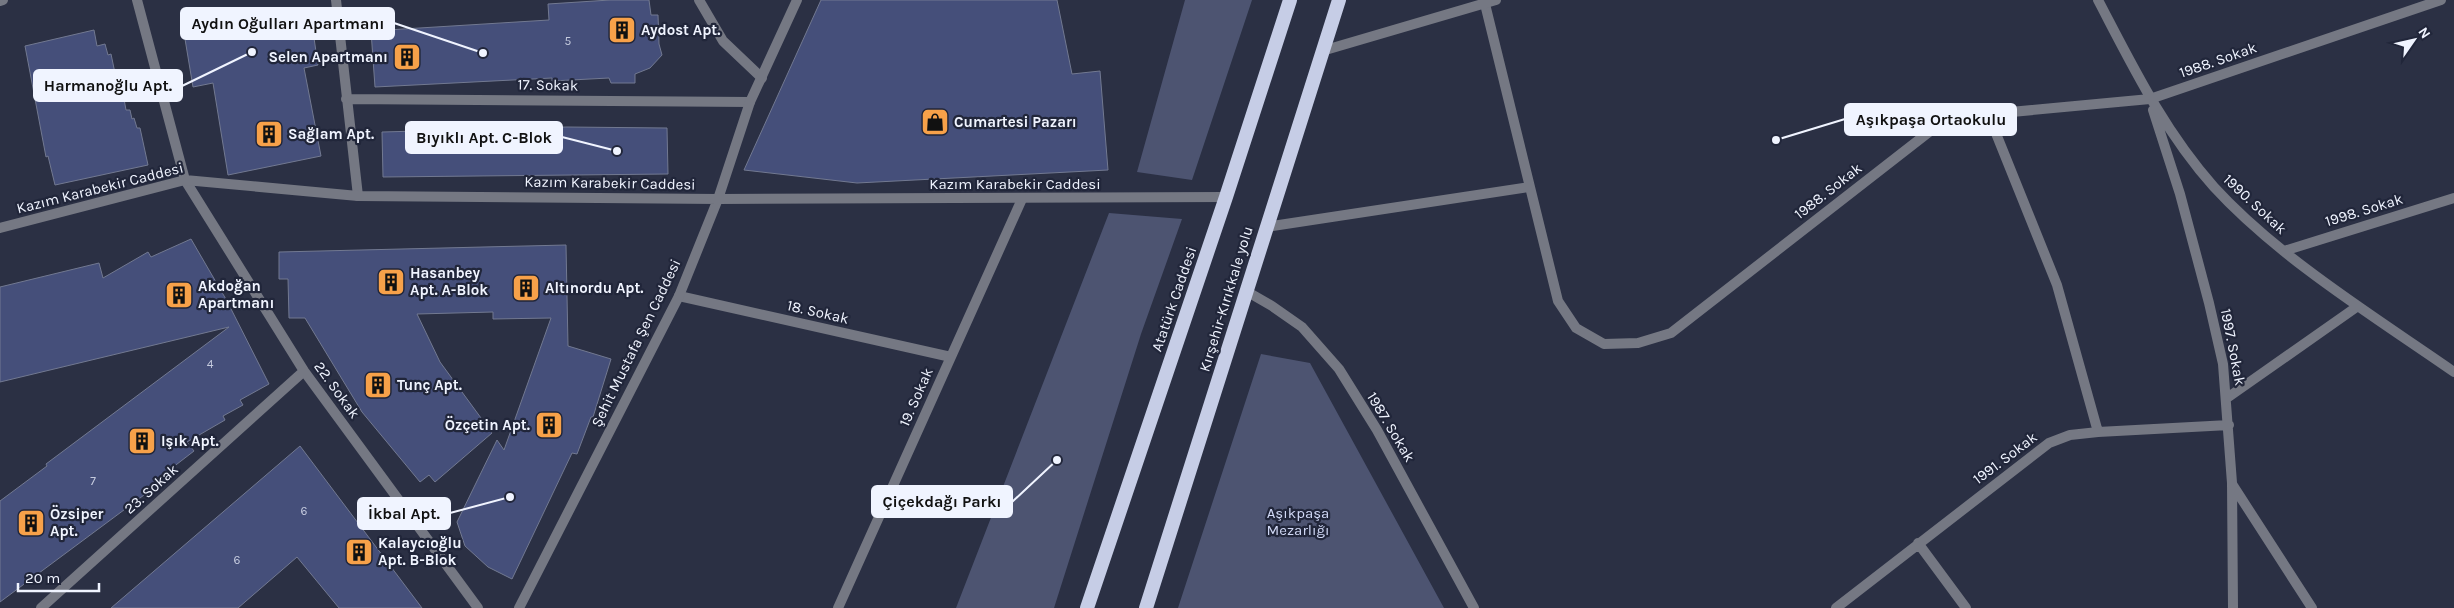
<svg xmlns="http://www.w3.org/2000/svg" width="2454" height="608" font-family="Karla,sans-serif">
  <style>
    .green { fill: #4d5471 }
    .building { fill: #454f7a; stroke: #727991 }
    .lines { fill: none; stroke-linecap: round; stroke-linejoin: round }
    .minor { stroke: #757883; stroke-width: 10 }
    .tertiary { stroke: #757883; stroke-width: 10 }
    .trunk { stroke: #c6cde6; stroke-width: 14 }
    .labels { text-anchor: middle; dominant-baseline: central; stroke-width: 4.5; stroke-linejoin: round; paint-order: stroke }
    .number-label { font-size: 12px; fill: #c5cbde }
    .poi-label { font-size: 15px; font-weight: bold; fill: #f0f4ff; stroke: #21263a; text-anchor: start }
    .street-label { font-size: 15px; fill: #f0f4ff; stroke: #21263a }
    .park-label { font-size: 15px; fill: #d1d9f6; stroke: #21263a }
    .leader { fill: none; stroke: #f0f4ff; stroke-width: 2 }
    .callout-dot { fill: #f0f4ff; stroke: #21263a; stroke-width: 2 }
    .callout { fill: #f0f4ff; stroke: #f0f4ff; stroke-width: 2 }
    .callout-label { font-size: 16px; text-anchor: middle; font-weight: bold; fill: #111 }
  </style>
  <rect width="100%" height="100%" fill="#2b3044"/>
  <path class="green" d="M1185 0H1252L1192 180 1137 172Z
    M1109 213 1182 219 1141 334 1054 608H956Z
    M1261 354 1310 363 1444 608H1178Z"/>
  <path class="building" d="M610 0H649L651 15H658L659 44 662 55 650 68 635 74V83H611L609 78 552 81V78L375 87 371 31 549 20 548 4Z
    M821 0H1057L1072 74 1100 71 1108 170 857 183 744 170Z
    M311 18 318 65 304 68 321 156 228 175 213 83 193 87 185 39Z
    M94 30 97 46 105 44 108 55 111 54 116 78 120 77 126 110H130L132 119 134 118 137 128H140L148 165 55 185 48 156 46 157 25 46Z
    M567 127 667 128 668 174 383 177 382 132Z
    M191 239 227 301 269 384 240 400 243 405 223 416 225 420 187 442 194 451 168 471 171 475 0 602V501L47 466 46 464 229 327 0 382V287L99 263 103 278 148 252 151 257Z
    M566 245 568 346 611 359 593 417H591L577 454 572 453 512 579 488 567 465 546 457 522 497 440 504 450 551 318 493 319V312L417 314 440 362 492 433 435 482 429 475 420 482 362 412 305 318H289L288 279H279V252Z
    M300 446 422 608H339L297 557 238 608H111Z"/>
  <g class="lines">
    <path class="minor" d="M336 0 358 196
      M699 0 723 41 762 78
      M2098 0C2132 65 2164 131 2214 187 2279 258 2375 317 2454 372
      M0 1 3 0
      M1485 4 1558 301 1576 328 1604 344 1638 343 1671 333 1947 118 2150 99 2441 0
      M346 99 750 102
      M2153 110 2180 194 2209 303 2223 364 2232 483 2233 608
      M1989 116 2057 285 2098 432
      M185 180 304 371 478 608
      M1266 227 1529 187
      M2284 251 2454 198
      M1246 291 1272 306 1302 327 1339 369 1377 430 1474 608
      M679 296 951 357
      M2227 398 2358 306
      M2232 484 2312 608
      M1918 543 1966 608
      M41 608 304 371
      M838 608 1022 199
      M1836 608 2049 443 2070 435 2098 432 2229 425"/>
    <path class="tertiary" d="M137 0 185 180
      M1322 51 1496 0
      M0 228 185 180 358 196 718 199 1226 197
      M519 608 679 296 718 199 750 102 797 0"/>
    <path class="trunk" d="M1087 608 1226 197 1290 0
      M1146 608 1339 0"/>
  </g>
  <defs>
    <g id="building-square" transform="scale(1.4375)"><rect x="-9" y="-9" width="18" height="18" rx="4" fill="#f7a149" stroke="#21263a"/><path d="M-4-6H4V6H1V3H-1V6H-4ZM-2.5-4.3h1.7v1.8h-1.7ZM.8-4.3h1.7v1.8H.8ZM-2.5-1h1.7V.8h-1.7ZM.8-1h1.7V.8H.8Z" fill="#111"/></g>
    <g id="shop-square" transform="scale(1.4375)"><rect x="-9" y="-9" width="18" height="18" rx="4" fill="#f7a149" stroke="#21263a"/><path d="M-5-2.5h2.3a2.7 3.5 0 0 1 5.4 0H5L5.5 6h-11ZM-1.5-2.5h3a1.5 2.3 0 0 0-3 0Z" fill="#111"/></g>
  </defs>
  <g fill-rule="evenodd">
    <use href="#building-square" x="622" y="30"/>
    <use href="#building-square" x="407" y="57"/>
    <use href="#shop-square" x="935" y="122"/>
    <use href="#building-square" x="269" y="134"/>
    <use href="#building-square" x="391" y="282"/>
    <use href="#building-square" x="526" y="288"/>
    <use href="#building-square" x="179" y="295"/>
    <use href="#building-square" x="378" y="385"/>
    <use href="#building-square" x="549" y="425"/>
    <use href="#building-square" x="142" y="441"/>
    <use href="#building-square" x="31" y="523"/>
    <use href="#building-square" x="359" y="552"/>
  </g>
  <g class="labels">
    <g class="number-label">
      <text x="568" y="41">5</text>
      <text x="210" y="364">4</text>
      <text x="93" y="481">7</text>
      <text x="304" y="511">6</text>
      <text x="237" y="560">6</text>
    </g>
    <g class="poi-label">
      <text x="641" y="30">Aydost Apt.</text>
      <text x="388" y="57" text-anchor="end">Selen Apartmanı</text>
      <text x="954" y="122">Cumartesi Pazarı</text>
      <text x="288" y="134">Sağlam Apt.</text>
      <text x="410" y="273">Hasanbey<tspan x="410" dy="17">Apt. A-Blok</tspan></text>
      <text x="198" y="286">Akdoğan<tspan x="198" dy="17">Apartmanı</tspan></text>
      <text x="545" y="288">Altınordu Apt.</text>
      <text x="397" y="385">Tunç Apt.</text>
      <text x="530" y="425" text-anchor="end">Özçetin Apt.</text>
      <text x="161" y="441">Işık Apt.</text>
      <text x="50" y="514">Özsiper<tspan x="50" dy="17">Apt.</tspan></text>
      <text x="378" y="543">Kalaycıoğlu<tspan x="378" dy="17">Apt. B-Blok</tspan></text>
    </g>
    <g class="street-label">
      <text transform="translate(2218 60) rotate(-19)">1988. Sokak</text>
      <text transform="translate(548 85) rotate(1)">17. Sokak</text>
      <text transform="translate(610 183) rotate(1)">Kazım Karabekir Caddesi</text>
      <text x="1015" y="184">Kazım Karabekir Caddesi</text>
      <text transform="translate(100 188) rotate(-14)">Kazım Karabekir Caddesi</text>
      <text transform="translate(1828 191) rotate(-38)">1988. Sokak</text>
      <text transform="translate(2255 204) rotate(43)">1990. Sokak</text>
      <text transform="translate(2364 210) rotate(-17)">1998. Sokak</text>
      <text transform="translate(1174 299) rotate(-71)">Atatürk Caddesi</text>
      <text transform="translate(1226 299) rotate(-73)">Kırşehir-Kırıkkale yolu</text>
      <text transform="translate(818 312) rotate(13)">18. Sokak</text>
      <text transform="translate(636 343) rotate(-64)">Şehit Mustafa Şen Caddesi</text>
      <text transform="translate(2233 347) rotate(79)">1997. Sokak</text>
      <text transform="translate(337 390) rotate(54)">22. Sokak</text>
      <text transform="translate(916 397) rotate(-66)">19. Sokak</text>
      <text transform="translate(1391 427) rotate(59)">1987. Sokak</text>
      <text transform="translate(2005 458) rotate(-37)">1991. Sokak</text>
      <text transform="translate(151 489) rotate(-42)">23. Sokak</text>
    </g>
    <g class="park-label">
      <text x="1298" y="513">Aşıkpaşa<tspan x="1298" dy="17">Mezarlığı</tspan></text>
    </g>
  </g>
  <path class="leader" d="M483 53L394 23M252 52L182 86M1776 140L1845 119M617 151L562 137M1057 460L1012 502M510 497L450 513"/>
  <g class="callout-dot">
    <circle cx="483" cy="53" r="5"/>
    <circle cx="252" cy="52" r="5"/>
    <circle cx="1776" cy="140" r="5"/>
    <circle cx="617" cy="151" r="5"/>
    <circle cx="1057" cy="460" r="5"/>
    <circle cx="510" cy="497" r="5"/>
  </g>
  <g class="callout">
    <rect x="181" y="8" width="213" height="31" rx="5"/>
    <rect x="34" y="70" width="148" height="31" rx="5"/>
    <rect x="1845" y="104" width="171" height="31" rx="5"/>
    <rect x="406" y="122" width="156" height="31" rx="5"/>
    <rect x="872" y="486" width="140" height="31" rx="5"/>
    <rect x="358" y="498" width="92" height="31" rx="5"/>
  </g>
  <g class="callout-label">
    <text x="288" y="29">Aydın Oğulları Apartmanı</text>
    <text x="108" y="91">Harmanoğlu Apt.</text>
    <text x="1931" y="125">Aşıkpaşa Ortaokulu</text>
    <text x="484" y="143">Bıyıklı Apt. C-Blok</text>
    <text x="942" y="507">Çiçekdağı Parkı</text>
    <text x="404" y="519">İkbal Apt.</text>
  </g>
  <g transform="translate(2414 40) rotate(56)" stroke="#21263a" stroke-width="4" paint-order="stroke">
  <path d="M0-4L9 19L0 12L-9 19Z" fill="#f0f4ff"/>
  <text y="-8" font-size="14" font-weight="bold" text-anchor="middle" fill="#f0f4ff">N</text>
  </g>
  <path d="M18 583v8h81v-8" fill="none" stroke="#f0f4ff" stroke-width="2.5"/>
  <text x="25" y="583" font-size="15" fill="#f0f4ff" stroke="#21263a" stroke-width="4" paint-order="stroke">20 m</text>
</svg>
